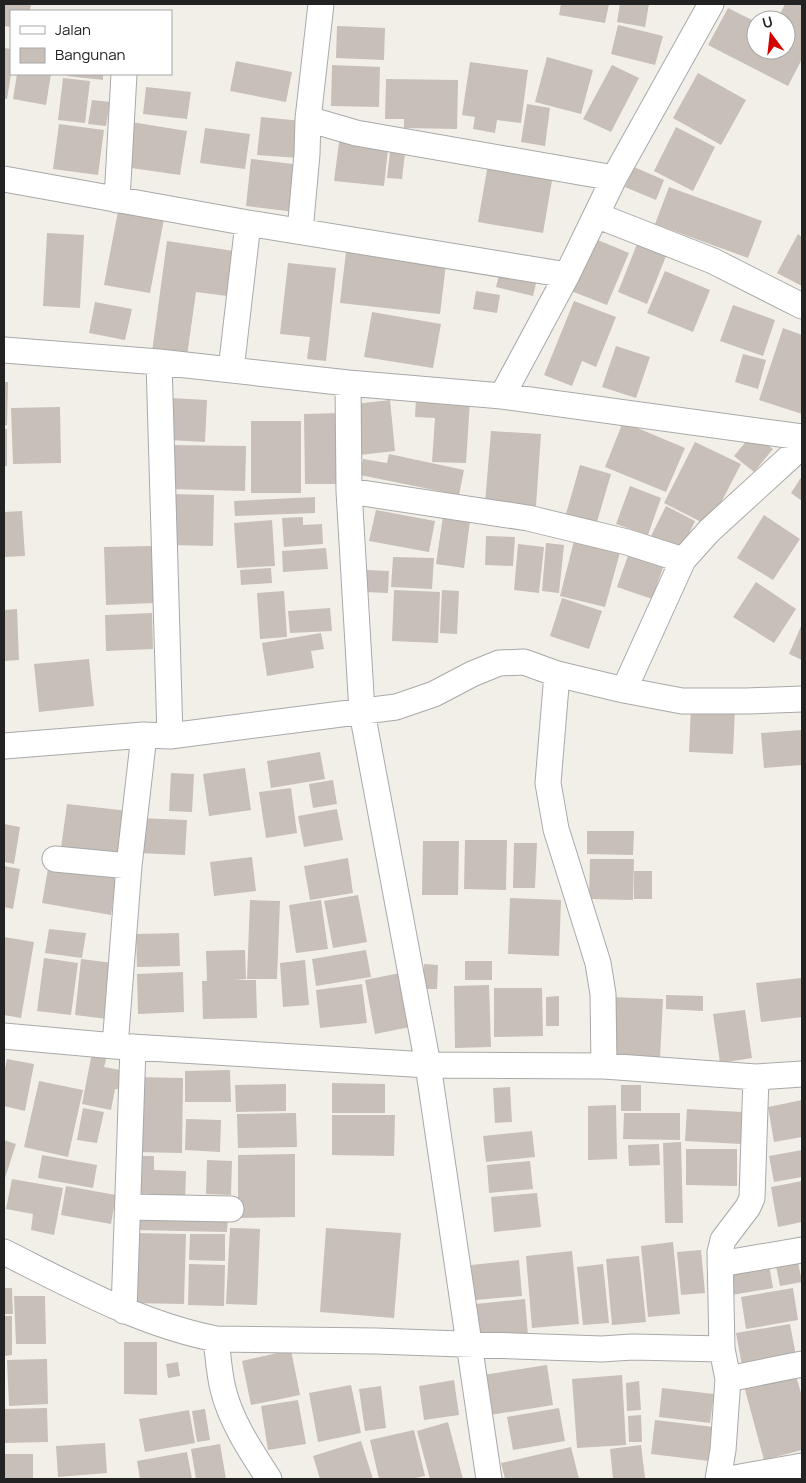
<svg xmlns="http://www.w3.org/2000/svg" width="806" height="1483" font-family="Manrope,sans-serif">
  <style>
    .building { fill: #c7bfb8 }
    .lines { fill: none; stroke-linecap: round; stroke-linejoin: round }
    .minor-casing { stroke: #a9a9a9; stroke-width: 27 }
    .minor { stroke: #fff; stroke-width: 25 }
  </style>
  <rect width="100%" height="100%" fill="#f2efe9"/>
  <path class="building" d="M4 4H31L30 11H11V27L4 26Z
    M561 4H609L605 23 559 15Z
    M620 4H649L645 27 617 22Z
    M785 4H802V59L788 86 708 45 728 8 756 22V50H786V20H777Z
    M618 25 663 36 655 65 611 54Z
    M337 26 385 28 384 60 336 58Z
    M4 48 11 49V74L7 99H4Z
    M547 57 593 70 581 114 535 102Z
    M236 61 292 72 286 102 230 91Z
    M470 62 528 70 521 123 497 120 495 133 473 129 475 117 462 115Z
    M332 65 380 67 379 107 331 106Z
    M612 65 639 78 611 132 583 119Z
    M698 73 746 100 721 145 673 118Z
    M17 74H51L46 105 13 99Z
    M67 74H103V80L67 76Z
    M63 78 90 81 85 123 58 120Z
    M386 79 458 80 457 129 404 128V119H385Z
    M146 87 191 92 187 119 143 114Z
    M92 100 110 102 106 126 88 124Z
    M527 104 550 108 545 146 521 142Z
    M261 117 302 121 299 158 257 155Z
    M131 122 187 131 180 175 124 167Z
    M59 124 104 130 98 175 53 169Z
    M676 127 715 147 693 191 654 171Z
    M205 128 250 134 245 169 200 163Z
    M340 135 389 140 384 186 334 181Z
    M391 143 406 145 402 179 387 178Z
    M251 159 301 165 295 212 246 206Z
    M488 164 553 175 543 233 478 222Z
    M634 167 664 180 656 200 625 187Z
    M669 187 762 221 748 258 655 224Z
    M118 211 164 219 150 293 104 285Z
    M47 233 84 235 80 308 43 306Z
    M798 234 802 237V286L777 273Z
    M593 238 629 253 607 305 571 291Z
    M167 241 241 252 235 297 196 292 187 356 152 352Z
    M637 244 666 256 647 304 618 292Z
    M346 252 446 264 440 314 340 303Z
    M288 263 336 268 326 361 307 359 310 337 280 334Z
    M501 267 538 275 533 296 496 287Z
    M665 271 710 290 693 332 647 313Z
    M476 291 500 295 497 313 473 309Z
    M574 301 616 317 596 367 582 361 572 386 544 375Z
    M95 302 132 309 125 340 89 333Z
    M733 305 775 320 763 356 720 341Z
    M372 312 441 324 433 368 364 357Z
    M783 328 802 335V414L759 400Z
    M616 346 650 357 636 398 602 387Z
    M743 354 766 360 758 389 735 382Z
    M4 382H8L7 425 4 426Z
    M171 398 207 400 205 442 169 440Z
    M416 398 470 401 466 463 432 462 435 418 415 417Z
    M390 400 395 451 359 455 355 404Z
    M60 407 61 463 13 464 11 408Z
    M340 413 341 484H305L304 414Z
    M251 421H301V493H251Z
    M623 422 685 448 666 492 605 467Z
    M4 429H7V466H4Z
    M491 431 541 434 536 506 485 503Z
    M753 433 773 449 754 472 734 456Z
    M695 442 741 464 709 526 664 503Z
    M168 445 246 446 245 491 167 489Z
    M389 454 464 470 459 495 360 475 363 459 387 463Z
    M580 465 611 474 597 522 566 514Z
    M802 476V501L791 493Z
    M630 486 661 498 648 535 616 524Z
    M172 494 214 495 213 546 171 545Z
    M315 497V513L235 516 234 501Z
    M666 506 695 521 680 552 650 538Z
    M376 510 435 521 429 552 369 541Z
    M22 511 25 556 4 557V512Z
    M764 515 800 539 773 580 737 558Z
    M443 516 470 521 464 568 436 564Z
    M303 517V525L322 524 323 544 284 547 282 518Z
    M272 520 275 566 237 568 234 523Z
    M486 536 515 537 513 566 485 565Z
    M575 537 621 549 605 607 560 596Z
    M546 543 564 545 559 593 542 591Z
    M518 544 544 547 539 593 514 590Z
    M152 546 154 603 106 605 104 547Z
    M631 547 666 559 652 599 617 587Z
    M326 548 328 569 283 572 282 551Z
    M393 557 434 558 432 589 391 587Z
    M271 568 272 583 241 585 240 570Z
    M366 570 389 571 388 593 365 592Z
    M756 582 796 609 774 643 733 617Z
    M394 590 440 592 438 643 392 641Z
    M442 590 459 591 457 634 440 633Z
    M284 591 287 637 260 639 257 593Z
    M562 598 602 611 589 649 550 636Z
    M330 608 332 631 290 633 288 611Z
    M17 609 19 660 4 661V610Z
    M152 613 153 649 106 651 105 615Z
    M802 624V660L789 654Z
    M321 633 324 649 311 651 314 668 267 676 262 643Z
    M89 659 94 706 39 712 34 664Z
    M691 706 735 708 733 754 689 752Z
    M802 730V765L764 768 761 733Z
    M320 752 325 779 271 788 267 761Z
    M245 768 251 810 209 816 203 774Z
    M171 773 194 774 192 812 169 811Z
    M333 780 337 804 313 808 309 784Z
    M291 788 297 833 266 838 259 792Z
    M67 804 128 811 123 855 61 848Z
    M337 809 343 840 304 847 298 816Z
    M138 818 187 820 185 855 136 853Z
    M4 824 20 827 14 864 4 862Z
    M587 831H634L633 855 587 854Z
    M465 840H507L506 890 464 889Z
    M423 841H459L458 895H422Z
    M514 843H537L535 888H513Z
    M252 857 256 891 214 896 210 862Z
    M348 858 353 893 310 900 304 866Z
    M590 859H634L633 900 589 899Z
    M49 863 117 874 111 915 42 903Z
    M4 866 20 869 13 909 4 907Z
    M634 871H652V899H634Z
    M358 895 367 942 333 948 324 901Z
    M510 898 561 900 559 956 508 954Z
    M250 900 280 901 277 979H247Z
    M321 900 328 949 296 953 289 905Z
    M49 929 86 933 82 958 45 953Z
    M179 933 180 966 137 967 136 934Z
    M4 937 34 942 21 1018 4 1015Z
    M245 950 246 979 234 980H256L257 1018 203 1019 202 981H207L206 951Z
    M366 950 371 977 316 986 312 959Z
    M44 958 78 963 71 1015 37 1011Z
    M81 959 113 963 107 1019 75 1015Z
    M305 960 309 1005 283 1007 280 963Z
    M465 961H492V980H465Z
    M424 964 438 965 437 989H423Z
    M183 972 184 1012 138 1014 137 974Z
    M400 973 410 1027 375 1034 365 980Z
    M802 978V1017L761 1022 756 983Z
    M362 984 367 1023 320 1028 316 990Z
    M489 985 491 1047 455 1048 454 986Z
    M494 988H542L543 1036 494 1037Z
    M666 995 703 996V1011L666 1009Z
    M559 996V1026H546V997Z
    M610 997 663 999 660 1059 607 1057Z
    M745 1010 752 1058 720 1063 713 1014Z
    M92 1053 107 1056 104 1067 126 1071 122 1090 115 1089 111 1110 82 1104Z
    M7 1059 34 1064 25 1111 4 1106V1073Z
    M230 1070 231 1102H185V1071Z
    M136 1077 183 1078 182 1153 135 1152Z
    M39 1081 83 1090 68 1157 24 1147Z
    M332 1083 385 1084V1113H332Z
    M286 1084V1111L236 1112 235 1085Z
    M621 1085H641V1111H621Z
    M510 1087 512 1122 495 1123 493 1088Z
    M802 1100V1137L774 1142 768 1107Z
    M616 1105 617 1159 588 1160V1106Z
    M83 1108 104 1112 97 1143 77 1140Z
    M687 1109 742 1112 741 1144 685 1141Z
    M296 1113 297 1147 238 1148 237 1114Z
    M624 1113H680V1140L623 1139Z
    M332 1115H395L394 1156 332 1155Z
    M186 1119 221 1120 220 1152 185 1150Z
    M532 1131 535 1157 486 1162 483 1136Z
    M4 1140 16 1144 4 1181Z
    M681 1142 683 1223H665L663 1143Z
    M659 1144 660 1165 629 1166 628 1145Z
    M686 1149H737V1186L686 1185Z
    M802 1150V1177L774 1182 769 1156Z
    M295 1154V1217L238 1218V1155Z
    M42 1155 97 1165 93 1188 38 1178Z
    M134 1156H154V1170L186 1171 185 1201H133Z
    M207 1160 232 1161 231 1195 206 1194Z
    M530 1161 533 1189 489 1193 487 1165Z
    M12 1179 63 1188 54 1235 31 1230 33 1214 6 1209Z
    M802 1181V1222L778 1227 771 1187Z
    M66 1186 116 1195 111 1224 61 1215Z
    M537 1193 541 1227 494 1232 491 1197Z
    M133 1212 228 1214 227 1232 133 1230Z
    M230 1228 260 1229 257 1305 226 1304Z
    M326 1228 401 1233 394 1318 320 1312Z
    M131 1233 186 1234 184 1304 130 1303Z
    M190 1234H225V1261L189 1260Z
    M673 1242 680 1314 648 1317 641 1246Z
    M701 1250 705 1293 681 1295 677 1252Z
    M572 1251 579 1324 532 1328 526 1256Z
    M639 1256 646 1322 612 1325 606 1259Z
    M797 1257 802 1282 780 1286 775 1261Z
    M519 1260 522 1296 475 1300 471 1265Z
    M189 1264 225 1265 224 1306 188 1305Z
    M603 1264 609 1323 583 1325 577 1267Z
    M769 1264 773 1288 732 1295 728 1271Z
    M4 1288H12L13 1314H4Z
    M793 1288 798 1320 746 1329 741 1297Z
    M14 1296H45L46 1344H16Z
    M525 1299 528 1335 478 1340 475 1304Z
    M4 1316H12V1355L4 1356Z
    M790 1324 796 1356 742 1366 736 1333Z
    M124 1342H157V1395L124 1394Z
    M291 1350 300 1395 251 1405 242 1361Z
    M47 1359 48 1404 9 1406 7 1360Z
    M178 1362 180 1376 168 1378 166 1364Z
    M547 1365 553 1405 490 1415 483 1375Z
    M795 1372 802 1397V1450L764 1460 744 1386Z
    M622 1375 626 1445 577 1448 572 1379Z
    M454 1380 459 1415 424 1420 419 1386Z
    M639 1381 641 1410 627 1411 626 1383Z
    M351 1385 361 1433 318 1442 309 1393Z
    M381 1386 386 1428 365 1431 359 1389Z
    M662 1388 714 1394 710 1423 659 1417Z
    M298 1400 306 1444 268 1450 261 1406Z
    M47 1408 48 1442 4 1443V1409Z
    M559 1408 565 1441 513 1450 507 1417Z
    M205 1409 210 1440 197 1442 192 1411Z
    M189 1410 195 1443 145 1452 139 1419Z
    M641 1415 642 1442H629L628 1416Z
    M655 1420 714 1427 709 1461 651 1454Z
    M448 1422 463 1479H430L417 1431Z
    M414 1430 425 1476 411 1479H379L370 1440Z
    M361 1441 373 1479H320L313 1456Z
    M105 1443 107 1473 58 1477 56 1446Z
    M220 1444 226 1479H196L191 1449Z
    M641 1445 645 1478 613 1479 610 1449Z
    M571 1447 579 1479H505L501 1463Z
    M187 1452 192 1479H140L137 1461Z
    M4 1454H33V1479H4Z"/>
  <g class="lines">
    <g class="minor-casing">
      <path id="minor" d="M308 119 321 4
        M4 179 248 223 567 275
        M117 200 124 74
        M596 215 713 261 802 306
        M300 231 307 154 308 119 356 133 614 178
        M4 350 159 362 348 383 502 396 802 437
        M231 370 248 223
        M348 383 349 491 362 712 428 1065 489 1479
        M502 396 567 275 614 178 711 4
        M802 446 709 531 683 560 624 690 682 701H747L802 699
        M349 491 528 518 627 542 683 560
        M557 674 548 783 556 829 598 963 603 994 604 1066
        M170 736 396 707 434 694 472 674 499 663 524 662 557 674 624 690
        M4 746 144 735 170 736 159 362
        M55 859 129 866
        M4 1036 115 1046 428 1065 604 1066 756 1077 802 1074
        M115 1046 129 866 144 735
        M128 1207 231 1209
        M4 1252C72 1286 140 1324 216 1339L376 1341 602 1349 632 1347 722 1349
        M720 1264 802 1250
        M124 1311 133 1047
        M216 1339C218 1355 219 1373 223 1389 231 1422 251 1451 269 1479
        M728 1379 802 1364
        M718 1479 723 1450 728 1379 722 1349 720 1252 723 1240 748 1207 752 1198 756 1077
        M729 1479 802 1466"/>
    </g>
    <use href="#minor" class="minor"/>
  </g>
  <rect width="806" height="1483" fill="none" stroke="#222222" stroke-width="10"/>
  <rect x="10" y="10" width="162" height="65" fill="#ffffff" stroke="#a7a7a7"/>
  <rect x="20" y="26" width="25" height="8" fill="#ffffff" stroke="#a7a7a7"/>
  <text x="55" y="35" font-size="15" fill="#222222">Jalan</text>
  <rect x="20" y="48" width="25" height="15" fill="#c7bfb8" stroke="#a7a7a7"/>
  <text x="55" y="60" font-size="15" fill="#222222">Bangunan</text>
  <g transform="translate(771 35) rotate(345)"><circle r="24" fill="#ffffff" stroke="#a7a7a7"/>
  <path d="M0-4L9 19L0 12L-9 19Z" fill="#d40000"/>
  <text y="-8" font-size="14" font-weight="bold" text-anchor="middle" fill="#222222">U</text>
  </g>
</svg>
